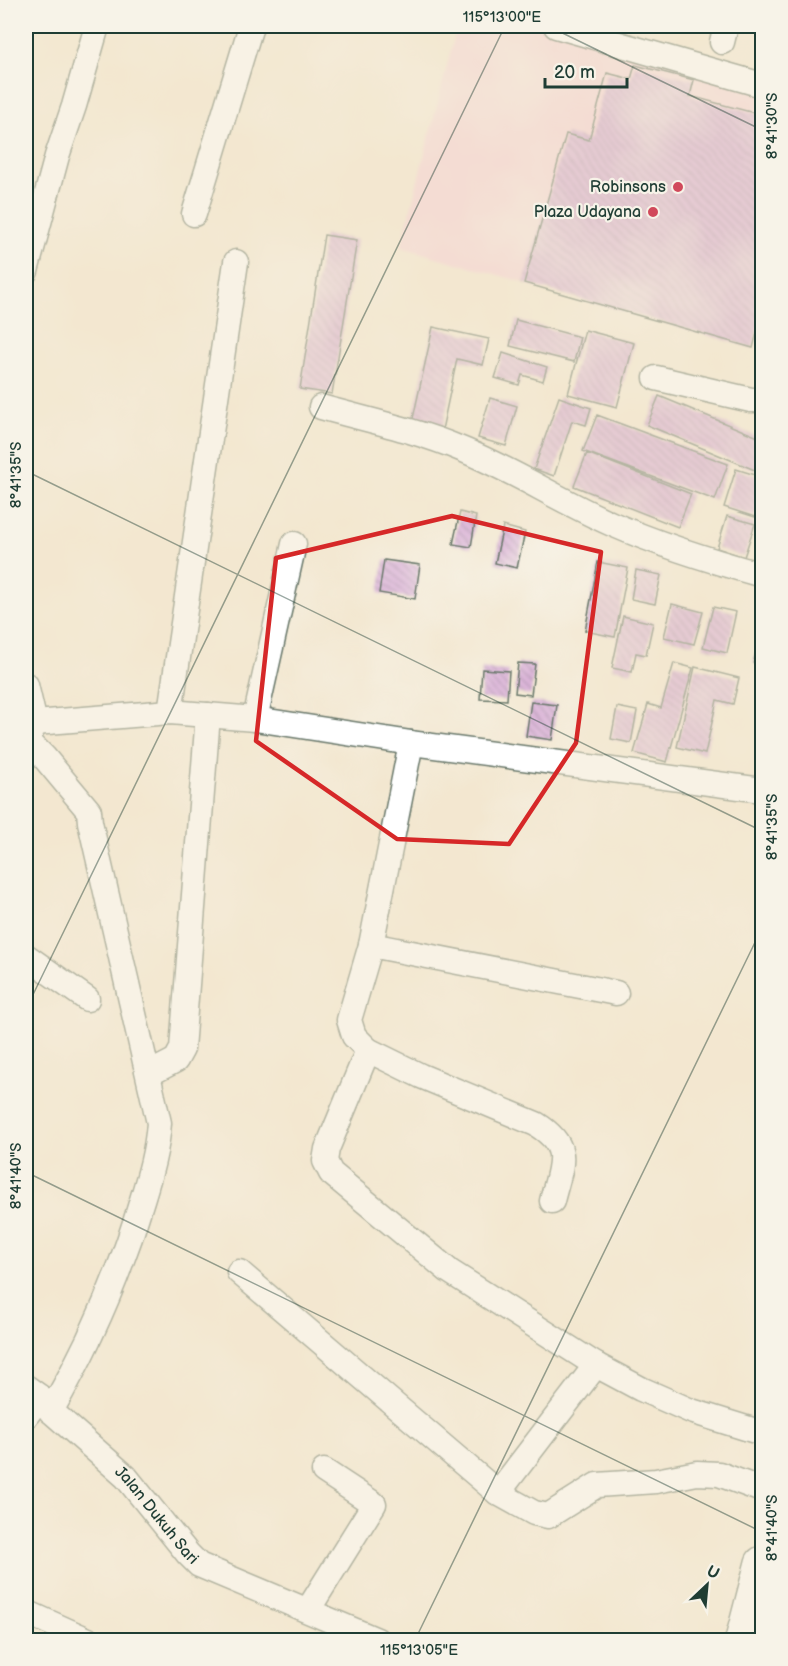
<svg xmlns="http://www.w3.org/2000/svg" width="788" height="1666" font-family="'Balsamiq Sans',sans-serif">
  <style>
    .built { fill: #f6cfd7 }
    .building { fill: url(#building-back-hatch) }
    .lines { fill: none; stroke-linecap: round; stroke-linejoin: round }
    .street-casing { stroke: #69786b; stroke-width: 27 }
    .secondary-casing { stroke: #69786b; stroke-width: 36 }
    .street { stroke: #fff; stroke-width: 24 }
    .secondary { stroke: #fff; stroke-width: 33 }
    .marked { fill: none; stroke: #d62828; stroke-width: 4.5; stroke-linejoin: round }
    .ticks { fill: none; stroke: #1f3d34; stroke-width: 1.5; stroke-opacity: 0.45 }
    .poi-dot { fill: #d1495b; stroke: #f7f3e8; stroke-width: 2 }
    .labels { text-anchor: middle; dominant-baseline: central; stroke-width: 4.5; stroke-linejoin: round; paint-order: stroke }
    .poi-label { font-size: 16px; fill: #1f3d34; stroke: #f7f3e8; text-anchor: end }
    .street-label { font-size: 16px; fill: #1f3d34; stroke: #f7f3e8 }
    .neatline { fill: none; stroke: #1f3d34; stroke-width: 2 }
    .ticks-label { font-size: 15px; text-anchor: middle; fill: #1f3d34 }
  </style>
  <defs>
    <pattern id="building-back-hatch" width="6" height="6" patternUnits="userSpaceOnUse" patternTransform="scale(1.5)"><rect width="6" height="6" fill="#d5a7d5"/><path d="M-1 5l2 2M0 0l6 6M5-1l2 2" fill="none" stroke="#ac89ae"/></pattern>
  </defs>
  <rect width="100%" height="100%" fill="#f7f3e8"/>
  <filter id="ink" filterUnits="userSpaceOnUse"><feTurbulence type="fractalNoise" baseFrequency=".0167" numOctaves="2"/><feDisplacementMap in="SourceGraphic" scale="12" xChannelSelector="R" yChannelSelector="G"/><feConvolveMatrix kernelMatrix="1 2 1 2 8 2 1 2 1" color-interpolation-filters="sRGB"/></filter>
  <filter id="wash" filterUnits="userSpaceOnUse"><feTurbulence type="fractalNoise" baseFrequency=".008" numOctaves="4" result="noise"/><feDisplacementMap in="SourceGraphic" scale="24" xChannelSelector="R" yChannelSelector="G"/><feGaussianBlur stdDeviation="1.35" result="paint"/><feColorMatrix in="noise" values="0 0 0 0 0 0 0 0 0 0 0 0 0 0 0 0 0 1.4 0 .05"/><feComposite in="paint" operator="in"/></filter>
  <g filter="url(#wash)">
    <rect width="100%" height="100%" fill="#f3e7d0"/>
    <path class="built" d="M457 26H602L762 70V320H761L753 348 401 247Z"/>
    <g id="blocks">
      <path class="building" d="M635 65 694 80 690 96 762 115V313L753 348 524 283 566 134 589 140 607 73 631 79Z
        M324 235 357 240 332 394 300 389Z
        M516 320 580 337 574 362 510 346Z
        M433 327 489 339 483 365 457 359 442 430 412 423Z
        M585 330 634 343 617 407 568 394Z
        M503 353 547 367 543 381 522 375 519 385 495 378Z
        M659 396 758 437 762 426V473L647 425Z
        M559 397 591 408 586 425 572 421 554 476 534 469Z
        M490 398 517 406 506 446 478 438Z
        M597 415 728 464 715 500 583 451Z
        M587 453 691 494 678 527 574 486Z
        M736 469 762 477V491L755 517 724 507Z
        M460 512 476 516 471 547 453 544Z
        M727 516 755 524 744 557 717 548Z
        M503 526 525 532 517 568 495 563Z
        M384 560 420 565 415 599 379 593Z
        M598 562 628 568 615 637 585 631Z
        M636 570 661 575 655 604 631 599Z
        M672 604 703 612 694 644 664 637Z
        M713 607 736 612 727 653 703 647Z
        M623 616 653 623 646 655 636 653 632 672 612 668Z
        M762 630V666L753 663Z
        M518 663 535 664 531 695 515 693Z
        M674 663 693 668 667 762 634 753 648 704 661 708Z
        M695 667 739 678 733 704 717 700 705 754 677 747Z
        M482 669 509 671 507 700 480 699Z
        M531 702 557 705 552 740 526 736Z
        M617 707 637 711 631 743 611 739Z"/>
    </g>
  </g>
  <g filter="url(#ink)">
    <use href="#blocks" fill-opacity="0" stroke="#69786b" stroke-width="1.5"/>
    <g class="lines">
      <g class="street-casing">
        <g id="street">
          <path d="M556 26 762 85"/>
          <path d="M722 42 726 26"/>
          <path d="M194 214 251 26"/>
          <path d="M26 271 57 156 74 106 97 26"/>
          <path d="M656 378 751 400H762"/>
          <path d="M321 407C367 420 416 430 461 449 513 470 560 501 612 524 660 545 712 561 762 575"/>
          <path d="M26 685 35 723 29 737"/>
          <path d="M170 712 236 262"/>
          <path d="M255 719 294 544"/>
          <path d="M35 723 170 712 255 719 411 743 762 790"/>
          <path d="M27 740 44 757 89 811 90 822 159 1123C157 1150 150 1174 142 1200 120 1275 90 1343 51 1411"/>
          <path d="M411 743 371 945 349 1020 354 1036 368 1050 421 1076 536 1124C573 1147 561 1164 552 1201"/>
          <path d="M371 945 616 993"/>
          <path d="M26 956 87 999"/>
          <path d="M368 1050 327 1149 325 1161 331 1173 449 1271 596 1365 641 1389 691 1411 762 1433"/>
          <path d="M149 1074 176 1060 182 1049 208 715"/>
          <path d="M239 1272 498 1493 534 1513 548 1516 597 1485 656 1481 697 1473 719 1474 762 1490"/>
          <path id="s1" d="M26 1387 40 1397 51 1411 126 1477 188 1554 199 1565 377 1640"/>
          <path d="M26 1416 40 1397"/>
          <path d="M498 1493 596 1365"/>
          <path d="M308 1610 374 1504 324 1471"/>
          <path d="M26 1612 88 1640"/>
        </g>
      </g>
      <g class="secondary-casing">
        <path id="secondary" d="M742 1640 762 1563"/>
      </g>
      <use href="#street" class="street"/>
      <use href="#secondary" class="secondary"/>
    </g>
  </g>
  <path d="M0 0H788V1666H0ZM452 516 601 552 576 743 509 844 397 839 256 741 276 558Z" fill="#f3e7d0" fill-opacity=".55" fill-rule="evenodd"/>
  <path class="marked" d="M452 516 601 552 576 743 509 844 397 839 256 741 276 558Z"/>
  <path class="ticks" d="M548 26 762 130M26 471 762 831M26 1009 505 26M26 1172 762 1532M415 1640 762 928"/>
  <g class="poi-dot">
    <circle cx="678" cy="187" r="6"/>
    <circle cx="653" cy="212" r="6"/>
  </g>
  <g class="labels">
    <g class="poi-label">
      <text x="666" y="187">Robinsons</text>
      <text x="641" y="212">Plaza Udayana</text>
    </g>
    <g class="street-label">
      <text stroke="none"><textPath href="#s1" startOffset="184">Jalan Dukuh Sari</textPath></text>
    </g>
  </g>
  <rect width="788" height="1666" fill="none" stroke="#f7f3e8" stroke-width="66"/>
  <g transform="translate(707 1585) rotate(26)" stroke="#f7f3e8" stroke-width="4.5" paint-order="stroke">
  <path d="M0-4.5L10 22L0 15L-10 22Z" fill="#1f3d34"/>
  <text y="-9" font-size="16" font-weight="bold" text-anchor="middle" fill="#1f3d34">U</text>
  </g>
  <path d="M545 78v9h82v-9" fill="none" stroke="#1f3d34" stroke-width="3"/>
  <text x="554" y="78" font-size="18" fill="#1f3d34" stroke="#f7f3e8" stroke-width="4.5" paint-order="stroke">20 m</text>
  <rect x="33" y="33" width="722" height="1600" class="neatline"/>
  <g class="ticks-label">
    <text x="502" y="22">115°13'00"E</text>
    <text transform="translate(772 126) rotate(-90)" y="5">8°41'30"S</text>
    <text transform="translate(16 475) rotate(-90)" y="5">8°41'35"S</text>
    <text transform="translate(772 827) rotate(-90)" y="5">8°41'35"S</text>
    <text transform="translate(16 1176) rotate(-90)" y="5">8°41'40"S</text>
    <text transform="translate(772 1528) rotate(-90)" y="5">8°41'40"S</text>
    <text x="419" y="1655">115°13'05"E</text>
  </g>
</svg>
